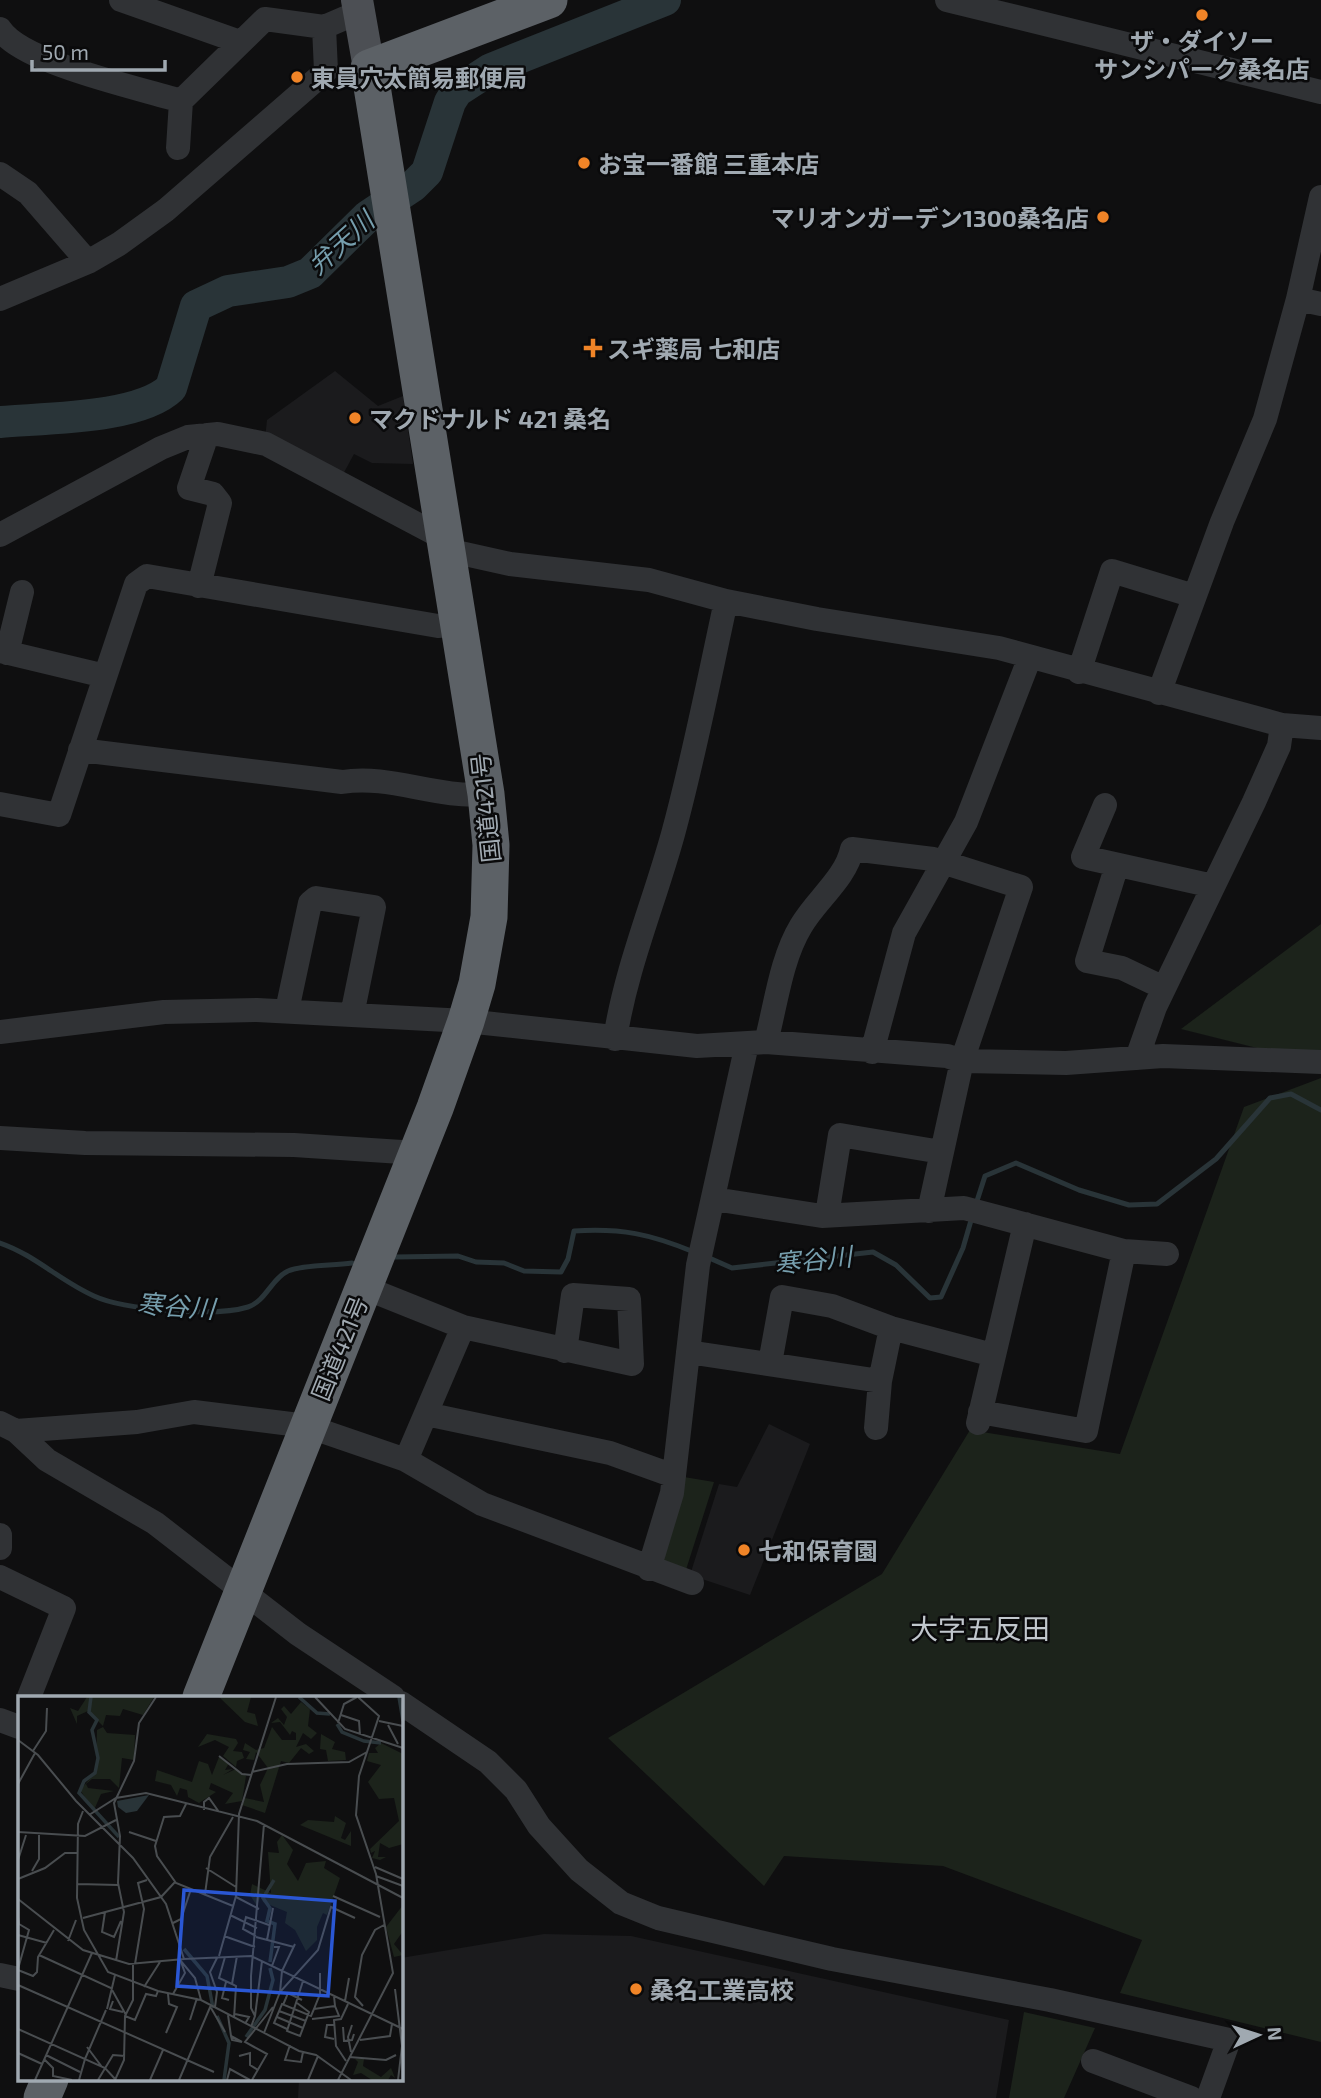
<svg xmlns="http://www.w3.org/2000/svg" width="1321" height="2098" font-family="'Exo 2','Noto Sans JP',sans-serif">
  <style>
    .built { fill: #1b1b1d }
    .green { fill: #1c231b }
    .lines { fill: none; stroke-linecap: round; stroke-linejoin: round }
    .stream { stroke: #293438; stroke-width: 5 }
    .river { stroke: #293438; stroke-width: 32 }
    .minor { stroke: #303235; stroke-width: 24 }
    .major { stroke: #4c4f54; stroke-width: 32 }
    .highway { stroke: #5c6166; stroke-width: 37 }
    .poi-dot { fill: #f08427; stroke: #0a0a0b; stroke-width: 2.5 }
    .labels { text-anchor: middle; dominant-baseline: central; stroke-width: 5; stroke-linejoin: round; paint-order: stroke }
    .poi-label { font-size: 24px; font-weight: bold; fill: #a0a9b1; stroke: #0a0a0b; text-anchor: start }
    .street-label { font-size: 24px; fill: #a0a9b1; stroke: #0a0a0b }
    .water-label { font-size: 26px; font-style: italic; fill: #769ead; stroke: #0a0a0b }
    .quarter-label { font-size: 28px; fill: #c1c7cd; stroke: #0a0a0b }
    .inset-river { fill: none; stroke: #293438; stroke-width: 3.5 }
    .inset-road { fill: none; stroke: #494d50; stroke-width: 2 }
    .view { fill: #2a57d4; fill-opacity: 0.15; stroke: #2a57d4; stroke-width: 3.5 }
    .inset-edge { fill: none; stroke: #a0a9b1; stroke-width: 3.5 }
  </style>
  <rect width="100%" height="100%" fill="#0f0f10"/>
  <path class="built" d="M335 371 378 406 403 396 413 464 372 463 354 454 341 478 265 439 267 420Z
    M769 1424 810 1444 750 1595 690 1575 719 1484 737 1487Z
    M544 1934 631 1936 1009 2020 996 2098H298L299 2079H401V1958Z"/>
  <path class="green" d="M1321 924V1064L1181 1029Z
    M1321 1078V2042L1120 1993 1142 1940 943 1866 784 1856 764 1886 608 1738 882 1574 970 1430 1120 1454 1244 1107Z
    M678 1476 714 1482 684 1576 654 1566Z
    M1024 2012 1095 2028 1064 2098H1009Z"/>
  <g class="lines">
    <path class="stream" d="M976 1204 985 1176 1016 1163 1079 1190 1129 1205 1157 1204 1216 1159 1270 1098 1291 1094 1321 1110
      M0 1243C35 1255 60 1281 94 1296 124 1310 216 1317 248 1307 266 1301 271 1279 288 1271 305 1264 333 1266 352 1263
      M395 1257 458 1256 476 1262 504 1263 524 1271 561 1272 568 1259 574 1231C622 1228 650 1234 694 1252
      M707 1257 732 1268 873 1252 896 1265 930 1298 941 1297 963 1248 972 1217"/>
    <path class="river" d="M0 422C45 418 139 419 171 388L196 306 228 291 288 282 310 273 368 216 413 186 427 172 450 102 457 91 491 69 665 0"/>
    <path class="minor" d="M121 0 240 42
      M947 0 1321 92
      M0 29C22 63 139 88 181 101L265 19 324 27
      M178 148 181 101
      M0 174 28 193 88 262
      M0 299 88 262 119 244 166 210 326 71 324 27 359 12
      M1298 299 1321 304
      M0 535 161 448 188 437 218 434 266 444 445 539
      M447 550 510 564 649 580 726 601 817 619 999 648 1282 725 1321 728
      M199 586 220 503 213 494 189 488 207 435
      M0 651 105 676
      M7 653 22 592
      M1079 672 1112 571 1194 596
      M1159 693 1222 522 1265 419 1298 299 1321 197
      M80 750 342 782C390 774 437 799 486 794
      M0 804 59 815 136 584 147 576 438 626 459 624
      M1105 805 1083 857 1213 886
      M1117 865 1087 961 1122 968 1164 988
      M290 1012 289 1001 310 903 316 898 374 907 352 1015
      M0 1032 164 1012 257 1010 466 1021 697 1046 766 1042 947 1056 962 1061 1066 1063 1163 1056 1321 1062
      M615 1039C626 968 654 903 673 834 694 757 709 679 726 601
      M766 1042C776 1004 781 959 801 926 816 900 846 878 852 849L933 859 1021 887 962 1061 929 1211
      M872 1052 904 933 966 822 1030 657
      M1137 1058 1155 1007 1254 802 1279 746 1282 725
      M0 1138 85 1143 294 1145 417 1153
      M714 1199 822 1216 964 1208 1124 1251 1167 1254
      M827 1215 840 1135 941 1152
      M363 1287 463 1327 632 1364 629 1299 573 1295 565 1351
      M688 1352 880 1381
      M770 1363 782 1297 832 1306 891 1328 993 1355
      M980 1412 1086 1431 1124 1251
      M426 1414 610 1453 674 1476
      M0 1423 16 1431 47 1460 155 1523 298 1634 393 1697
      M978 1423 1025 1224
      M876 1428 880 1381 891 1328
      M16 1431 137 1422 194 1412 307 1426 406 1460 482 1504 692 1583
      M406 1460 463 1327
      M0 1535V1548
      M649 1569 672 1493 698 1265 747 1044
      M0 1577 64 1608 29 1697
      M401 1703 488 1762 516 1790 539 1826 579 1870 621 1903 658 1918 832 1959 1050 2000 1229 2040 1208 2098
      M0 1720 19 1727
      M0 1975 19 1979
      M1093 2061 1191 2098"/>
    <path class="major" d="M357 0 369 68"/>
    <path class="highway" d="M201 1697 435 1108 466 1021 477 984 489 917 491 845 486 794 369 68 549 0
      M42 2098 50 2079"/>
  </g>
  <g class="poi-dot">
    <circle cx="1202" cy="15" r="7"/>
    <circle cx="297" cy="77" r="7"/>
    <circle cx="584" cy="163" r="7"/>
    <circle cx="1103" cy="217" r="7"/>
    <path d="M589.5 337.5h7v7h7v7h-7v7h-7v-7h-7v-7h7z"/>
    <circle cx="355" cy="418" r="7"/>
    <circle cx="744" cy="1550" r="7"/>
    <circle cx="636" cy="1989" r="7"/>
  </g>
  <g class="labels">
    <g class="poi-label">
      <text x="1202" y="40" text-anchor="middle">ザ・ダイソー<tspan x="1202" dy="28">サンシパーク桑名店</tspan></text>
      <text x="311" y="77">東員穴太簡易郵便局</text>
      <text x="598" y="163">お宝一番館 三重本店</text>
      <text x="1089" y="217" text-anchor="end">マリオンガーデン1300桑名店</text>
      <text x="607" y="348">スギ薬局 七和店</text>
      <text x="369" y="418">マクドナルド 421 桑名</text>
      <text x="758" y="1550">七和保育園</text>
      <text x="650" y="1989">桑名工業高校</text>
    </g>
    <g class="street-label">
      <text transform="translate(485 808) rotate(-96)">国道421号</text>
      <text transform="translate(339 1348) rotate(-68)">国道421号</text>
    </g>
    <g class="water-label">
      <text transform="translate(340 242) rotate(-42)">弁天川</text>
      <text transform="translate(813 1259) rotate(-6)">寒谷川</text>
      <text transform="translate(176 1305) rotate(4)">寒谷川</text>
    </g>
    <g class="quarter-label">
      <text x="980" y="1628">大字五反田</text>
    </g>
  </g>
  <g transform="translate(18 1696)">
    <rect width="385" height="385" fill="#0f0f10"/>
    <path d="M69 1H136L125 19 105 13 102 20 88 19 85 30 70 15 59 20V28L52 12 60 15ZM201 1H233L229 16 237 18 240 30 227 26ZM283 6 292 13 290 30 299 37 293 43 285 37 278 51 288 48 296 55 291 58 283 52 271 67 263 65 247 117 224 109 227 102 246 106 242 89 250 72 238 56 236 64 228 63 232 56 225 54 227 47 238 54 246 52 254 31 264 44H278V37L274 35 272 39 262 26 253 27 260 22 266 29 269 21 263 13 266 10 273 18ZM85 31 89 37 117 39 116 64 104 62 101 92 92 83H74L68 88 70 92 96 95 83 98 76 114 62 94 78 76 79 34ZM189 38 218 43 220 47 215 55 224 56 226 62 219 65 218 71 205 60 211 51 197 44 180 51ZM303 38 317 46 314 53 327 56 328 64 310 65 308 54 302 53ZM363 47 385 58V148L371 152 362 147 360 161H368L362 164 354 162 357 155 353 157 352 153 381 125 376 102 361 103 350 86 363 69 349 65 351 57H360L357 52ZM201 61 211 67 207 74 215 73 205 79 218 73 228 80 224 105 207 108 215 97 193 87 191 93 198 96 181 107 170 101 169 94 162 92 159 100 153 89 137 85 139 74 174 86 181 65 190 68 194 79ZM317 120 328 127 323 142 327 144 333 135V150L282 129 290 124 316 126ZM264 139 275 154 269 168 280 185 288 167 308 165 306 172 322 182 309 219 305 217 299 231V244L288 255 277 234 267 227 269 216 245 206 243 199 239 210 232 199 234 188 253 197 250 156 261 157 259 146ZM385 209V235L376 248 385 259 376 261 368 231ZM337 363H346L345 370 363 381 373 372 377 382 373 379 370 384H354L343 377 335 379 340 366Z" fill="#1c231b"/>
    <path d="M131 99 119 115 108 117 100 111 99 105Z" fill="#293438"/>
    <path class="inset-river" d="M73 1 71 16 79 24 74 34 80 62 77 77 66 85 61 97 101 141M281 1 299 17 312 18M381 1 385 25M319 28 324 36 346 45 363 47M166 253 189 280 195 312M252 266 257 228 249 225 252 212 245 202 256 184M199 320 211 347 206 384M228 341 247 314 255 284 252 272"/>
    <path class="inset-road" d="M297 1 327 33 385 52M323 19 341 25 342 39M361 25 385 30M320 27 326 8 339 1M370 29 380 48M0 44 20 59 58 105 115 162 148 208 166 263 233 260 385 333M15 55 28 35 29 12M201 60 224 78 233 79M234 76 269 68 331 66 349 56M0 88 17 57M168 108 162 120 146 121 137 150 139 160 158 187 215 210M186 114V106L191 102 201 116M65 115 60 128 59 202 66 234 90 276 140 295 183 304 281 355 298 359 333 384M71 119 98 102 128 97 239 125 385 202M0 136 67 140 98 124M111 136 138 145M0 164 8 139M357 171 385 183M188 172 218 191M14 175 21 163V139M358 180 385 190M0 183 27 172 47 157H59M60 188 100 189M187 198 192 161 215 121M315 200 362 221M218 201 241 213M0 203 65 254 111 268 166 263M87 216 84 236 96 241 103 225M212 219 239 232M0 221 1 228 11 234 0 273M65 222 143 201 157 186M155 227 163 223 173 193M0 239 29 247M206 240 237 251M238 240 225 233 228 221 251 229M238 241 276 251M249 244 255 212M50 245 58 224M21 259 93 292 108 319M201 260 218 200 221 118 258 1M207 261 201 282 214 288M162 264 177 282 183 304M98 265 106 216 100 187 102 140 96 107 116 65 121 27 138 1M117 268 126 213 120 187 129 184M254 270 261 251H256M0 274 15 280 19 276 20 261 36 234M302 277V298L296 313 317 310 316 300M208 286 204 302 211 304M0 289 196 376M126 291 142 266M377 293 384 350 380 384M262 296 264 275 277 248M155 298 167 277 163 266M95 305 92 313 105 316M327 305 331 282M279 307 291 316 282 340 269 335 285 285M265 309 270 297 284 304M345 310 337 301 344 259 357 234 366 229M197 311 199 296 192 276 199 262M193 312 207 336M89 313 97 279M261 315 288 325M217 318 231 321 227 328M210 319 213 340 224 346 214 344 213 340M107 320 117 324 128 298 138 300 140 295M237 320 244 265M259 321 285 332M216 322 218 290 214 288 219 260M294 323 321 320 317 310M172 324 179 302M316 329H309L307 341 316 343M233 331 237 320 233 312V280L246 128M325 331 326 345 334 344 336 338M0 333 87 372 98 384M269 333 256 327 264 308 293 320 296 313M148 337 159 311 151 308 150 298M246 337 262 296 300 254 313 211 337 222M342 344 372 340 374 328M272 349 267 364 283 366 285 356M69 351 84 371M333 356 330 341 334 329M0 357 24 368M28 359 62 376M221 360 232 357V369L240 374M331 361 368 364 378 359M26 363 35 372V380L54 384M67 363 88 314M328 365 318 350 316 324 323 323 330 308M17 384 74 257M61 384 67 363M80 384 95 359 107 360M97 384 106 364 107 320 115 304V268M132 384 145 354M161 384 193 309M209 384 212 373 232 384M234 384 249 358 227 346 255 311M290 384 300 360M320 384 375 277 358 178 338 119 341 80 361 20 340 1"/>
    <path class="view" d="M166 194 317 205 310 300 159 290Z"/>
    <rect width="385" height="385" class="inset-edge"/>
  </g>
  <g transform="translate(1258 2035) rotate(86)" stroke="#0a0a0b" stroke-width="5" paint-order="stroke">
  <path d="M0-5L12 26L0 18L-12 26Z" fill="#a0a9b1"/>
  <text y="-10" font-size="19" font-weight="bold" text-anchor="middle" fill="#a0a9b1">N</text>
  </g>
  <path d="M32 60v10h133v-10" fill="none" stroke="#a0a9b1" stroke-width="3.5"/>
  <text x="42" y="60" font-size="21" fill="#a0a9b1" stroke="#0a0a0b" stroke-width="5" paint-order="stroke">50 m</text>
</svg>
